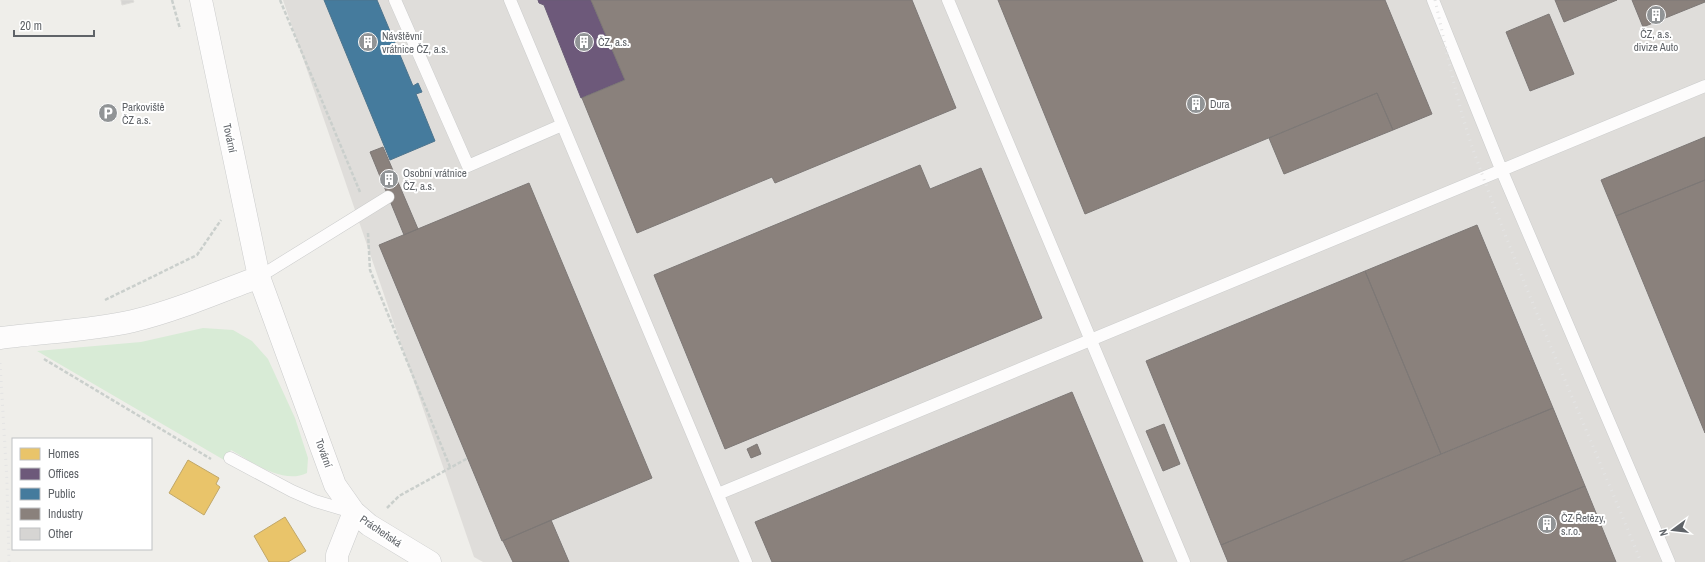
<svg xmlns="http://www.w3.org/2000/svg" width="1705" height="562" font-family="'Archivo Narrow',sans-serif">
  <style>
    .industrial { fill: #dfddda }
    .green { fill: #d8ebd6 }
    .homes { fill: #e9c46a; stroke: #c0a769 }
    .offices { fill: #6d597a; stroke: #695c75 }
    .public { fill: #457b9d; stroke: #4d748d }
    .industry { fill: #8a817c; stroke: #7d7876 }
    .building { fill: #d6d5d3; stroke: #deddd9 }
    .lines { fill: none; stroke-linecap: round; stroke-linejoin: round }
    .lane-casing { stroke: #cbcccc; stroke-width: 13 }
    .street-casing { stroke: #cbcccc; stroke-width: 23 }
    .path { stroke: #cacfcc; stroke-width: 2.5; stroke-dasharray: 4 2; stroke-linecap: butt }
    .lane { stroke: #fdfcfc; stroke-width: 12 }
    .street { stroke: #fdfcfc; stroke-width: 22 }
    .rail { stroke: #e4e4e4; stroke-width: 3; stroke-dasharray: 1 5; stroke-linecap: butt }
    .labels { text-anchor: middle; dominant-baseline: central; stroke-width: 4; stroke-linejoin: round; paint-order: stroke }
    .poi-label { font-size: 11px; fill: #5f6368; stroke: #fff; text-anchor: start }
    .street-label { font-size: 11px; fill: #5f6368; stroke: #fff }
  </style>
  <rect width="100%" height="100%" fill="#efeeea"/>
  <path class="industrial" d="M283 0H1705V562H483L474 557Z"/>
  <path class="green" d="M203 328 233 330 252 341 268 359 295 418 308 458 307 473C283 485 252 462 231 450L224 460 37 351 141 342Z"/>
  <path class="homes" d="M188 460 219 478 216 484 220 487 204 515 169 493Z
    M285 517 306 551 288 562H269L254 536Z"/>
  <path class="offices" d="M538 0H591L625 80 581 98 544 5 539 3Z"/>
  <path class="public" d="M324 0H377L413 86 418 83 422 92 416 94 435 141 390 160Z"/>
  <path class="industry" d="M591 0H912L956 108 775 183 772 177 637 233 582 98 625 80Z
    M998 0H1385L1432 114 1393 130 1377 93 1085 214Z
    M1555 0H1617L1564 22Z
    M1632 0H1705V2L1643 27Z
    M1549 14 1574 74 1530 91 1506 32Z
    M1377 93 1393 130 1284 174 1269 138Z
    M1705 137V180L1616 216 1601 180Z
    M383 147 418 229 404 235 370 152Z
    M920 165 930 189 981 168 1042 318 725 449 654 275Z
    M1705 180V433L1616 216Z
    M529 183 652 478 502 541 379 245Z
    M1477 225 1553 408 1441 454 1365 271Z
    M1365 271 1441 454 1221 545 1146 361Z
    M1072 392 1143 562H772L755 522Z
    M1553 408 1585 486 1400 562H1228L1221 545Z
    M1164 424 1180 464 1163 471 1146 431Z
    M757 444 761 454 751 458 747 449Z
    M1585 486 1616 562H1400Z
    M551 520 569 562H513L503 541Z"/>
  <path class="building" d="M121 0H133L134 2 122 5Z"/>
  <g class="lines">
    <g class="lane-casing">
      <path id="lane" d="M395 0 468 166 562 125
        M510 0 746 562
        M948 0 1184 562
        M1433 0 1501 169 1669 562
        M259 277 388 197
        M230 458 292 491 315 501 352 512
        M718 494 1705 86"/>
    </g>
    <g class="street-casing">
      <path id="street" d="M201 0 259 277 335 485 354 512 369 525 430 562
        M0 338C44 332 90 331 133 321 175 311 219 292 259 277
        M337 562V555L354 512"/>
    </g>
    <path class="path" d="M172 0 180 29
      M280 0 360 192
      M368 233 370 270 450 467
      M105 300 197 255 221 220
      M44 359 211 459
      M387 508 399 496 468 458"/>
    <use href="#lane" class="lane"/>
    <use href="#street" class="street"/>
    <path class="rail" d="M1435 0C1447 52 1457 105 1475 155 1525 293 1586 426 1641 562
      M0 363 7 481 9 562"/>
  </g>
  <defs>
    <g id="building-disc" transform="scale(1)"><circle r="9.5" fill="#919496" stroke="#fff"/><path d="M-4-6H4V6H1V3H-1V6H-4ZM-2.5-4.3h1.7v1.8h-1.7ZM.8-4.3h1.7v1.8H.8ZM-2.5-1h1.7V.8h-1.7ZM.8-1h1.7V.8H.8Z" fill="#fff"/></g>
    <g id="parking-disc" transform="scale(1)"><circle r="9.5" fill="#919496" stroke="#fff"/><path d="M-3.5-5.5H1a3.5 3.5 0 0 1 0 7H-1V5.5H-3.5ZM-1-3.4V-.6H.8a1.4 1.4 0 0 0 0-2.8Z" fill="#fff"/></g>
  </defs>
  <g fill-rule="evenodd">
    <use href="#building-disc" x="1656" y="15"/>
    <use href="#building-disc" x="368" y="42"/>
    <use href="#building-disc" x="584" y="42"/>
    <use href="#building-disc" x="1196" y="104"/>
    <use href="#parking-disc" x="108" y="113"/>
    <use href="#building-disc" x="389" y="179"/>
    <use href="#building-disc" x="1547" y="524"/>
  </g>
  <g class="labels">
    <g class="poi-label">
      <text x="1656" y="34" text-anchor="middle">ČZ, a.s.<tspan x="1656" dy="13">divize Auto</tspan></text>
      <text x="382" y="36">Návštěvní<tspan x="382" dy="13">vrátnice ČZ, a.s.</tspan></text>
      <text x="598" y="42">ČZ, a.s.</text>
      <text x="1210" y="104">Dura</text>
      <text x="122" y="107">Parkoviště<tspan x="122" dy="13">ČZ a.s.</tspan></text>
      <text x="403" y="173">Osobní vrátnice<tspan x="403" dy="13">ČZ, a.s.</tspan></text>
      <text x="1561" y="518">ČZ Řetězy,<tspan x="1561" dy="13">s.r.o.</tspan></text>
    </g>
    <g class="street-label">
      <text transform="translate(230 138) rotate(78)">Tovární</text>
      <text transform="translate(324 453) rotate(70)">Tovární</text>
      <text transform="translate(381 531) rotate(34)">Prácheňská</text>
    </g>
  </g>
  <rect x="12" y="438" width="140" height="112" fill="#ffffff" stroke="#bfc1c3"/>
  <rect x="20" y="448" width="20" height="12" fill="#e9c46a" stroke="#bfc1c3"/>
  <text x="48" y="458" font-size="12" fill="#5f6368">Homes</text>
  <rect x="20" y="468" width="20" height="12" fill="#6d597a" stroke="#bfc1c3"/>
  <text x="48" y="478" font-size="12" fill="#5f6368">Offices</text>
  <rect x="20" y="488" width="20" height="12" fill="#457b9d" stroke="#bfc1c3"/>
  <text x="48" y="498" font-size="12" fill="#5f6368">Public</text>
  <rect x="20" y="508" width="20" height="12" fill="#8a817c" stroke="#bfc1c3"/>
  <text x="48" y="518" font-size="12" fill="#5f6368">Industry</text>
  <rect x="20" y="528" width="20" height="12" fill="#d6d5d3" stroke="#bfc1c3"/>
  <text x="48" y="538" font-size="12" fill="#5f6368">Other</text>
  <g transform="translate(1673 530) rotate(255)" stroke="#ffffff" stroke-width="3" paint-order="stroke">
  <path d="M0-3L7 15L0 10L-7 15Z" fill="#5f6368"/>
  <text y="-6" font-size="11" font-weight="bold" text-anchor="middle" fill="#5f6368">N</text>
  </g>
  <path d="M14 30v6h80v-6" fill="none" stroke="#5f6368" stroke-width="2"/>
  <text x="20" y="30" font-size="12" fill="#5f6368" stroke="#ffffff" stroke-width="3" paint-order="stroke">20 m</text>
</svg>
